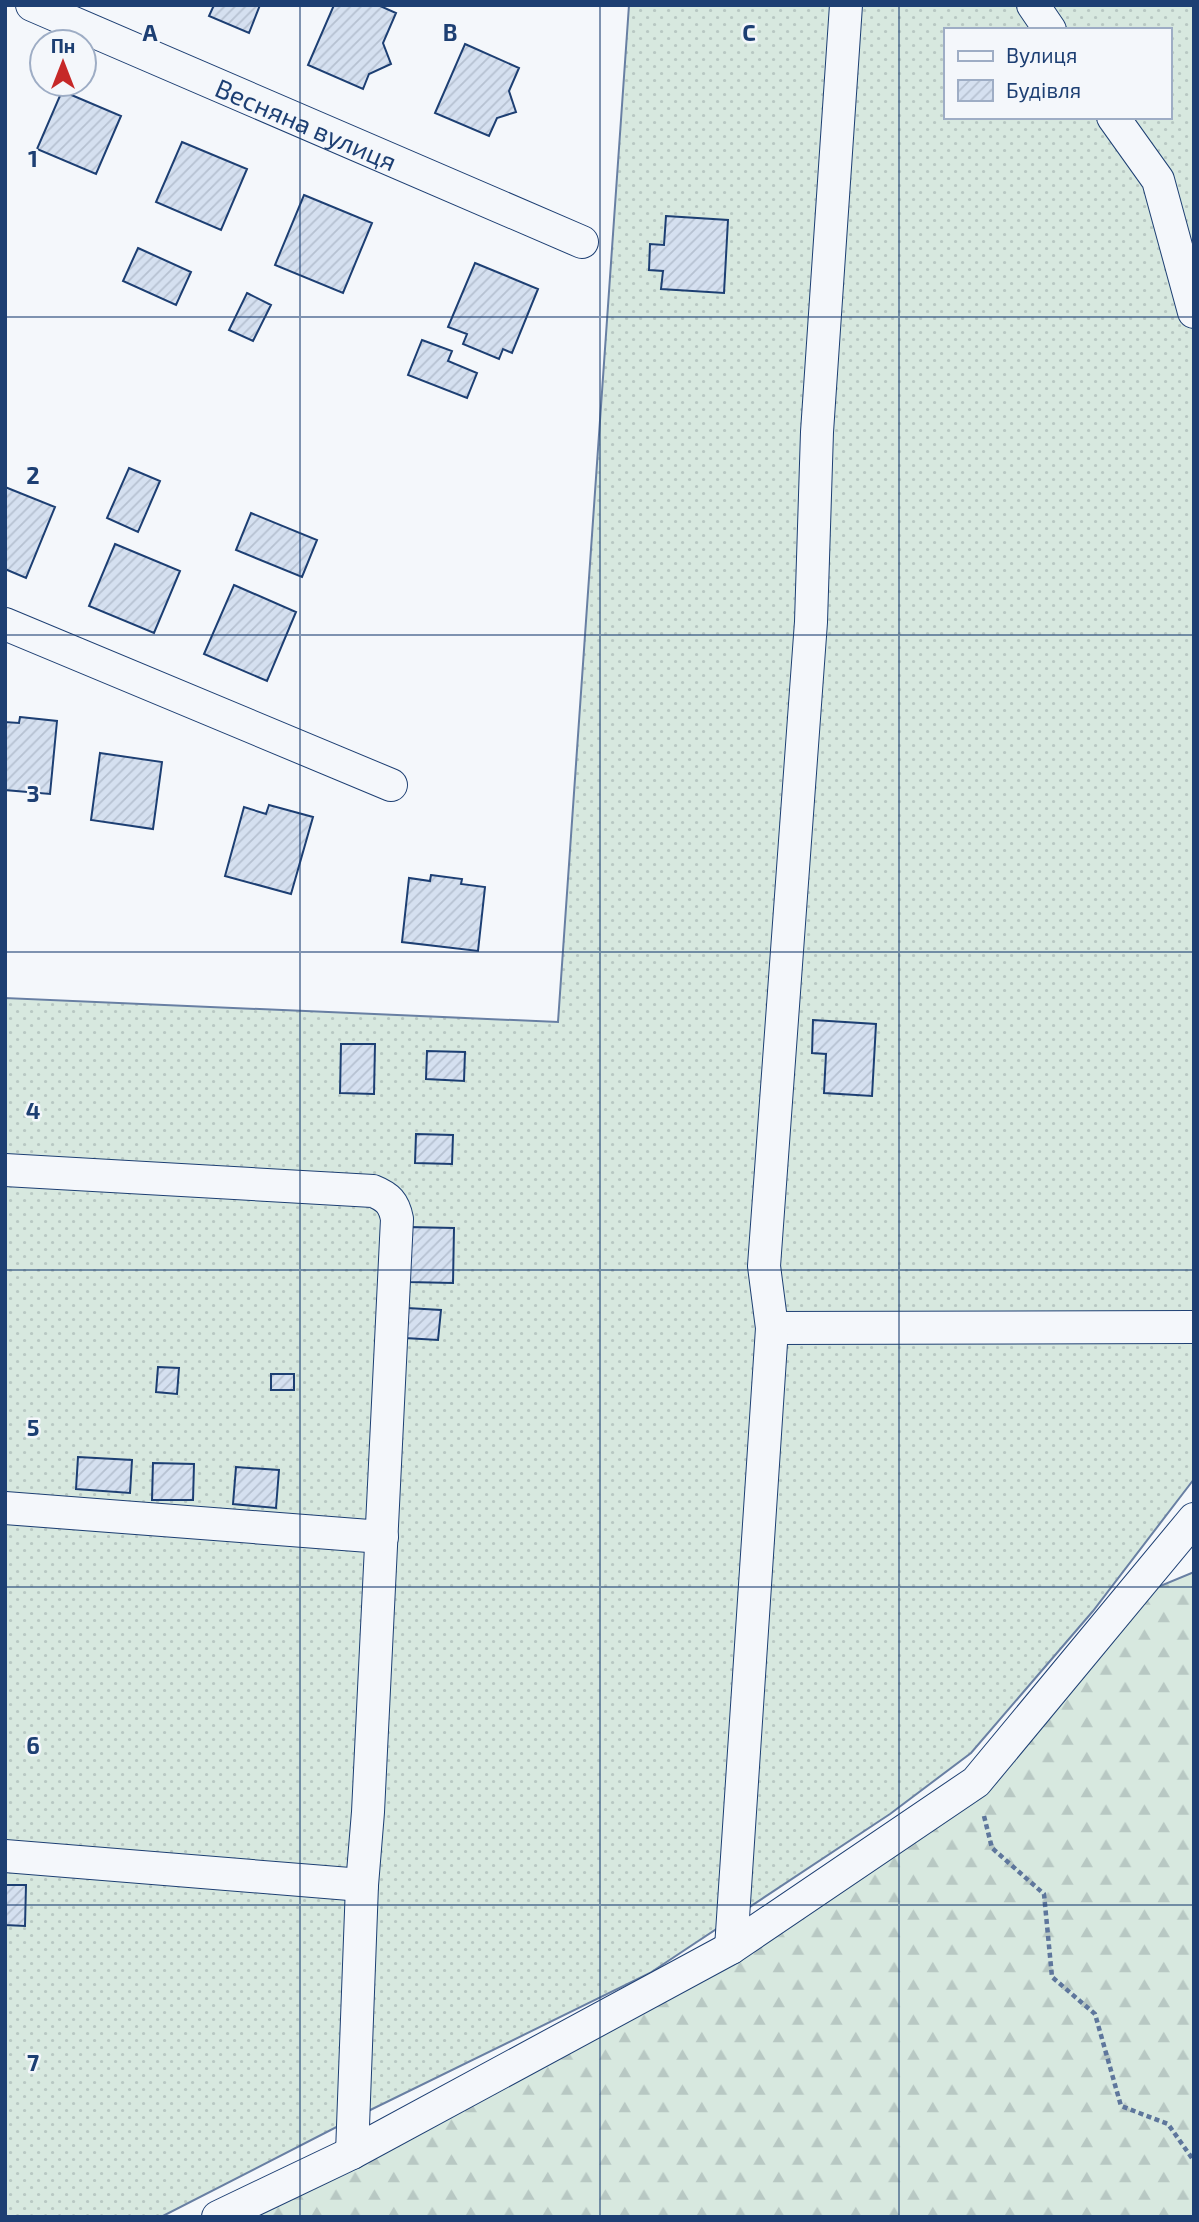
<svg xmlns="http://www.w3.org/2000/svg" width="1199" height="2222" font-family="'Exo 2',sans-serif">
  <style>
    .grass { fill: url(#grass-dots); stroke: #687fa3; stroke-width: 2; fill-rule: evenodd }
    .forest { fill: url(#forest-firs); stroke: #687fa3; stroke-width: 2 }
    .building { fill: url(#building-hatch); stroke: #1d3f73; stroke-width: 2 }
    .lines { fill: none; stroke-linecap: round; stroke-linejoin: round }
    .minor-casing { stroke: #1d3f73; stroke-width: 34 }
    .path { stroke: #5e769c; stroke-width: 4.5; stroke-dasharray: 5 3.5; stroke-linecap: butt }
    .minor { stroke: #f4f7fb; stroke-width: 32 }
    .grid { fill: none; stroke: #1d3f73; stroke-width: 2; stroke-opacity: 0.55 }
    .labels { text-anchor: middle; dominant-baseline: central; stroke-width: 5; stroke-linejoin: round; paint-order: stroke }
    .street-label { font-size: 26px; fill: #1d3f73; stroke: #f4f7fb }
    .grid-label { font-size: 23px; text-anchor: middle; font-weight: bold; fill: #1d3f73; stroke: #f4f7fb; stroke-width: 5; stroke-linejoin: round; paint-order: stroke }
  </style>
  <defs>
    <pattern id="grass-dots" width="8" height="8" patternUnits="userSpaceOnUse" patternTransform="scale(1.75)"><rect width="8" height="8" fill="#d7e8df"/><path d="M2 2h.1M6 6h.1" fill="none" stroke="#b8c8c3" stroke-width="1.8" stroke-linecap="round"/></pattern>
    <pattern id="forest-firs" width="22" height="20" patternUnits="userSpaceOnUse" patternTransform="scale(1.75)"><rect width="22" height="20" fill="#d7e8df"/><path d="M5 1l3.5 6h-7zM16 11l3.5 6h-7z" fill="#b8c8c3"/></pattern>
    <pattern id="building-hatch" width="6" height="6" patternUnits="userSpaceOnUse" patternTransform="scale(1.75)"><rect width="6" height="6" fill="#d5e0f0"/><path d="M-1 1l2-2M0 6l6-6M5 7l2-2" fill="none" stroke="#b6c1d1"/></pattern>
  </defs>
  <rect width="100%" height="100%" fill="#f4f7fb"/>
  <path class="grass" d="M629 5H1194V1479L1093 1611 971 1753 890 1814 650 1973 356 2117 161 2217H5V998L558 1022ZM945 30H1169V117H945Z"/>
  <path class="forest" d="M1194 1572V2217H223L683 1977 998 1776 1148 1591Z"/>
  <path class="building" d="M214 5H260L249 33 209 16Z
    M334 5H378L396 13 383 43 391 64 369 74 363 89 308 65Z
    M465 44 519 68 509 91 516 112 497 118 489 136 435 113Z
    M62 91 121 116 96 174 37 149Z
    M182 142 247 169 221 230 156 202Z
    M304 195 372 223 343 293 275 265Z
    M666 216 728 220 724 293 661 289 663 271 649 270 650 244 664 245Z
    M138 248 191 272 176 305 123 281Z
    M475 263 538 289 512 353 503 349 499 359 463 344 467 334 448 327Z
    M247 293 271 305 253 341 229 330Z
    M422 340 452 351 448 361 477 373 467 398 408 375Z
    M129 468 160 481 138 532 107 518Z
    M5 487 55 507 26 578 5 569Z
    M251 513 317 540 302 577 236 550Z
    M115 544 180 571 154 633 89 606Z
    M234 585 296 612 267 681 204 654Z
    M20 717 57 721 50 794 5 790V722L19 723Z
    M100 753 162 762 153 829 91 820Z
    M269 805 313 817 291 894 225 876 244 807 266 814Z
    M431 875 462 879 461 884 485 887 478 951 402 942 409 878 430 881Z
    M813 1020 876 1024 872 1096 824 1093 826 1054 812 1053Z
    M341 1044H375L374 1094 340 1093Z
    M427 1051 465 1052 464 1081 426 1079Z
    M416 1134 453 1135 452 1164 415 1163Z
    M409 1227 454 1228 453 1283 408 1282Z
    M407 1308 441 1310 438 1340 405 1338Z
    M158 1367 179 1368 177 1394 156 1392Z
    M271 1374H294V1390H271Z
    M78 1457 132 1460 130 1493 76 1489Z
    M153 1463 194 1464 193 1500H152Z
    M236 1467 279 1470 276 1508 233 1504Z
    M5 1885H26L25 1926 5 1925Z"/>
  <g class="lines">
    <g class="minor-casing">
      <g id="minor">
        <path id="s1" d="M32 5 582 242"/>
        <path d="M1033 5 1050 30"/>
        <path d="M1113 117 1158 180 1194 312"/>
        <path d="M5 624 391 785"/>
        <path d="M5 1170 373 1191C388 1197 394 1203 397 1219L368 1812 362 1885 352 2153"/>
        <path d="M772 1328 1194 1327"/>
        <path d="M5 1508 382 1537"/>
        <path d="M5 1856 362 1885"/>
        <path d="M731 1948 772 1328 764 1266 811 622 817 432 846 5"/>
        <path d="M218 2217 352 2153 731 1948 976 1782 1194 1519"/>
      </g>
    </g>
    <path class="path" d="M984 1816 992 1848 1044 1894 1052 1977 1095 2014 1121 2106 1168 2124 1194 2161"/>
    <use href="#minor" class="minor"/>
  </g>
  <path class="grid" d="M300 5V2217M600 5V2217M899 5V2217M5 317H1194M5 635H1194M5 952H1194M5 1270H1194M5 1587H1194M5 1905H1194"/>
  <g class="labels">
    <g class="street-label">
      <text stroke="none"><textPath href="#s1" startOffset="299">Весняна вулиця</textPath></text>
    </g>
  </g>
  <g class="grid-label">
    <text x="150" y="41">A</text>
    <text x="450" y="41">B</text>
    <text x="749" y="41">C</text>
    <text x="33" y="167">1</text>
    <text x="33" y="484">2</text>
    <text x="33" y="802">3</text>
    <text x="33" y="1119">4</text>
    <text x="33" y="1436">5</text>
    <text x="33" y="1754">6</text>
    <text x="33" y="2071">7</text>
  </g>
  <rect width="1199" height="2222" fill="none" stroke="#1d3f73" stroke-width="14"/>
  <rect x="944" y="28" width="228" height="91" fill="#f4f7fb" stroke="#9eadc5" stroke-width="2"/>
  <rect x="958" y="51" width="35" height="10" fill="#f4f7fb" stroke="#9eadc5" stroke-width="2"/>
  <text x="1006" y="63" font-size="21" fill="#1d3f73">Вулиця</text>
  <rect x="958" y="80" width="35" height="21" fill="url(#building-hatch)" stroke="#9eadc5" stroke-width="2"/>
  <text x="1006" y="98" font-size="21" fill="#1d3f73">Будівля</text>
  <g transform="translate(63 63)"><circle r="33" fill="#f4f7fb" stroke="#9eadc5" stroke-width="2"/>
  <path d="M0-5L12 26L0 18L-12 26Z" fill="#c62828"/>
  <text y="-10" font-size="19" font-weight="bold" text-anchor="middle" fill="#1d3f73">Пн</text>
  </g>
</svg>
